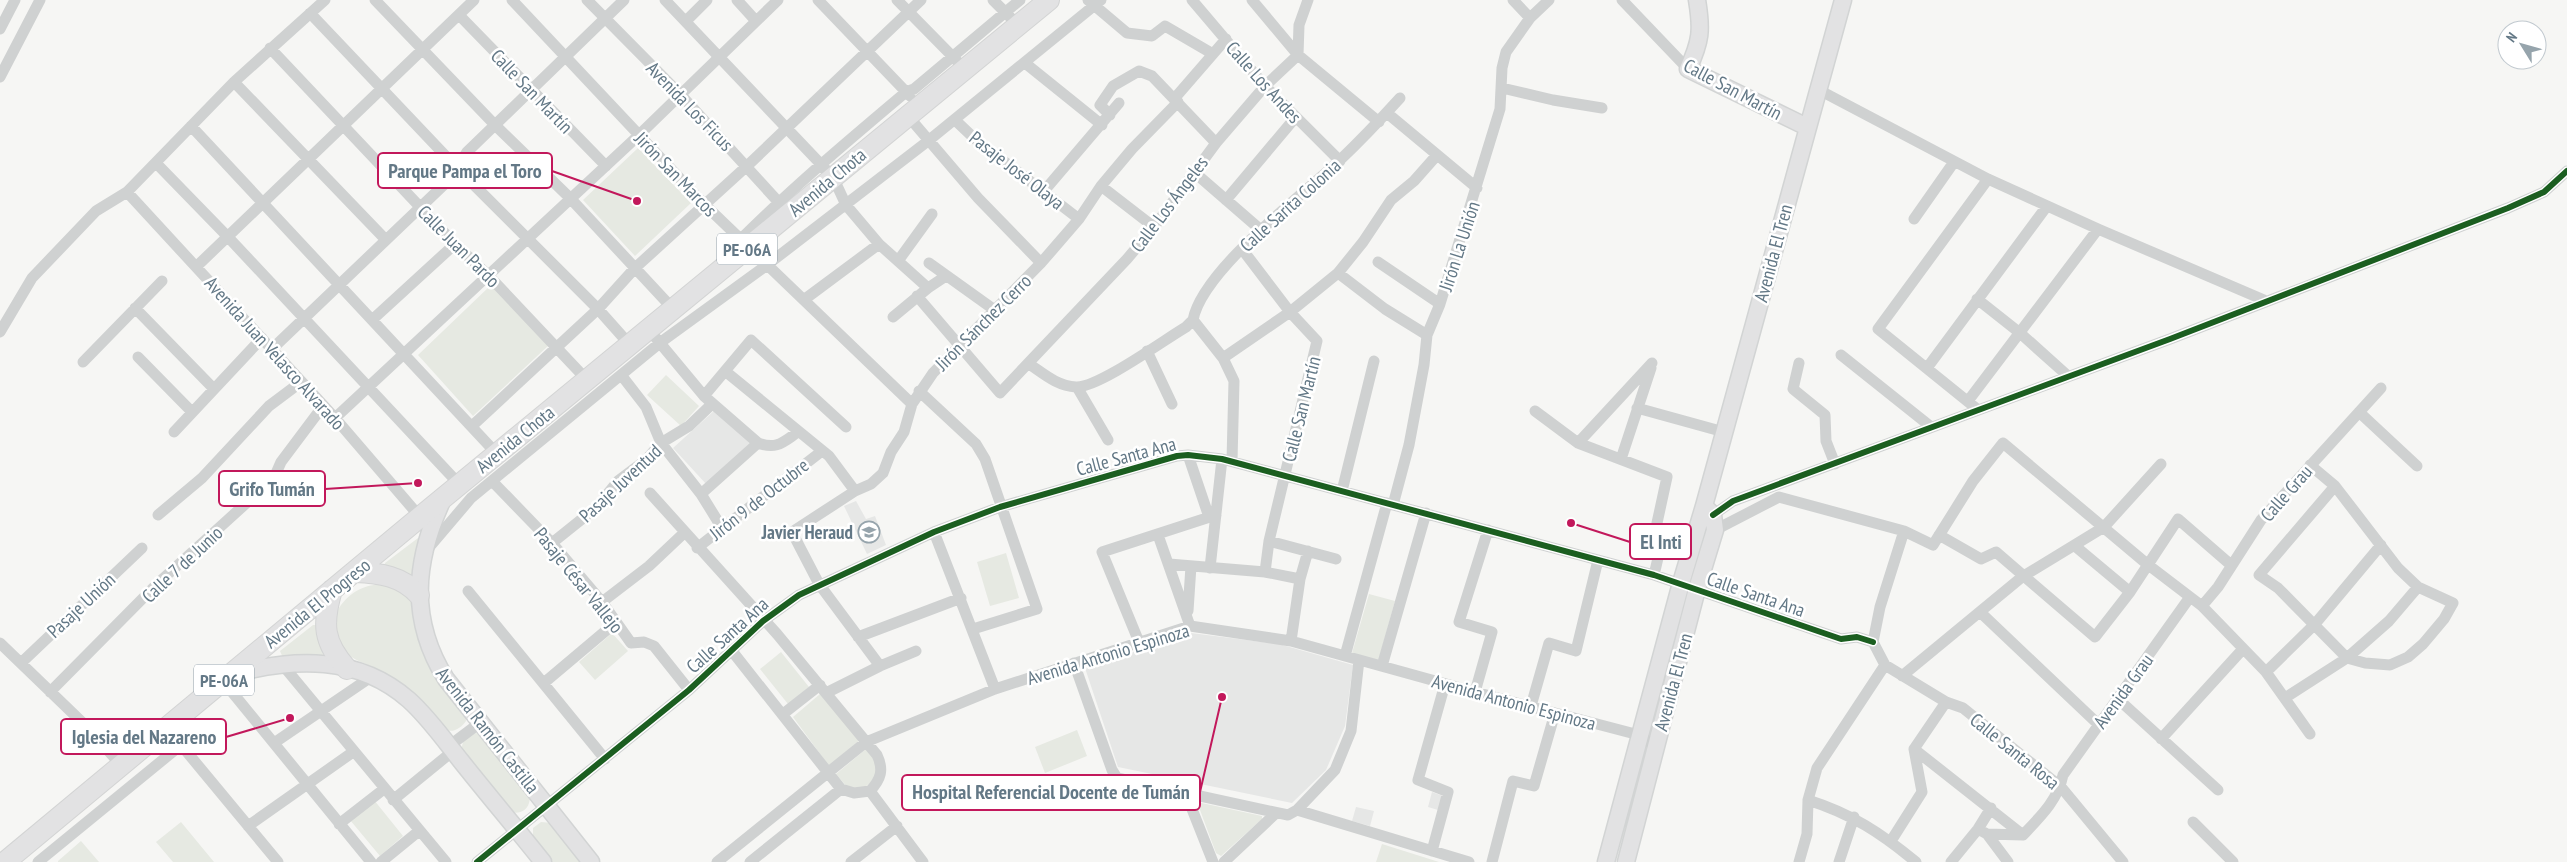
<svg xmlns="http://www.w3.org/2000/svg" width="2567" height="862" font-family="'PT Sans Narrow',sans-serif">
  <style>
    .built { fill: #e6e7e6 }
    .green { fill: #e6e9e2 }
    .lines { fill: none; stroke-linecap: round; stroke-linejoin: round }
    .secondary-casing { stroke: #d2d4d4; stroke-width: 19 }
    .highway-casing { stroke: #d3d4d4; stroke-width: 22 }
    .street { stroke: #cfd1d1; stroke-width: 11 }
    .secondary { stroke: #e2e2e3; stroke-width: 16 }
    .highway { stroke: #e2e2e3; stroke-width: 20 }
    .cycleway-casing { stroke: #fff; stroke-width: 9 }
    .cycleway { stroke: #1b5e20; stroke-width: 6 }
    .labels { text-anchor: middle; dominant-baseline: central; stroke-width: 5; stroke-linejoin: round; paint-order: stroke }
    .shield { fill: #fff; stroke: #92a0aa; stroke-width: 1 }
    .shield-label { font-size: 18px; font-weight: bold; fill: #637886 }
    .street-label { font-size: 19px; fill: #637886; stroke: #fff }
    .poi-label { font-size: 19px; font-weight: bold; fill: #637886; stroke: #fff; text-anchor: end }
    .leader { fill: none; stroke: #c2185b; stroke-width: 2 }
    .callout-dot { fill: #c2185b; stroke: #fff; stroke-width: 2 }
    .callout { fill: #fff; stroke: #c2185b; stroke-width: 2 }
    .callout-label { font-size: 20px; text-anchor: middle; font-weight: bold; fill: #637886 }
  </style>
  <rect width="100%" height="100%" fill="#f6f6f4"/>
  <path class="built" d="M715 410 752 443 707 485 673 448Z
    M856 501 866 519 875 516 886 545 867 554 844 506Z
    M1191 633 1279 644 1353 665 1345 726 1326 770 1292 803 1118 767 1085 668Z
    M1432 792 1443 796 1438 810 1428 807Z
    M1356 807 1374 811 1370 826 1352 821Z"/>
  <path class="green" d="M638 148 691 203 635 256 583 200Z
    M491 285 549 345 473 416 418 355Z
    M666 375 699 406 681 426 647 395Z
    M418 538 422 541 414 577 384 568 385 563Z
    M1006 553 1019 598 990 606 977 562Z
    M380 584 391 585 410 599 465 712 466 721C461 728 453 734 444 729 429 719 421 700 407 689 399 682 389 674 379 670 359 660 331 654 335 626 336 619 336 613 339 608 350 592 362 586 380 584Z
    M1369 594 1395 601 1378 662 1352 653Z
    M313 625H318L323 655 283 658 280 651Z
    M612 633 628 651 595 680 579 662Z
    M781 652 809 687 788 704 760 669Z
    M820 694 860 740 829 766 793 717Z
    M1077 730 1087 756 1045 773 1035 747Z
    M476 733 481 735 530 796C530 807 524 815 511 812L462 752C461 741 466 735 476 733Z
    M866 749C882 767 880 777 861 790L847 787 836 774Z
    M374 800 403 836 380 856 350 820Z
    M1197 802 1262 816V819L1221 856 1216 853Z
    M181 822 214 862H173L156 842Z
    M541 822 552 823 586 862H550L533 841V828Z
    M81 841 99 862H58V861Z
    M1382 844 1439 862H1376Z"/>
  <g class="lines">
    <g class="secondary-casing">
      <path id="secondary" d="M1697 0C1702 30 1701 41 1688 69L1807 127
        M443 499C414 561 409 620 446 679L591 862
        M233 674C294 658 358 655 409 700 429 718 445 741 461 761 488 795 516 828 543 862
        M1606 862 1681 583 1704 506
        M1626 862 1697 589 1715 530 1713 515 1704 506 1843 0"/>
    </g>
    <g class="highway-casing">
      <path id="highway" d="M355 572C380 573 402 576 419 595
        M332 590C322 624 323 642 347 669
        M5 862 420 517 1049 0"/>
    </g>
    <path class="street" d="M375 0 495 125 570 198 674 310
      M512 0 704 204 912 404
      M587 0 680 94 783 207
      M665 0 833 177 846 205 879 244 928 288
      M737 0 756 21
      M818 0 910 96
      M897 0 957 61
      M993 0 1010 17
      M1088 0 1127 33 1152 36 1165 26 1213 54
      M1192 0 1265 86 1340 161
      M1252 0 1298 55 1379 122
      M1513 0 1530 18
      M1622 0 1688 69
      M310 13 458 169 598 309 630 345
      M459 15 606 166
      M686 21 707 0
      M0 29 15 0
      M270 48 455 244 488 275 587 380
      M1025 63 1102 125
      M0 77 40 0
      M234 82 386 240
      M1502 88 1553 100 1602 108
      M1819 90 1988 179 2098 229 2264 300
      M1174 99 1226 39
      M1387 113 1477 188
      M1110 115 1100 105 1113 86 1139 71 1152 76 1216 143
      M908 116 978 198 1041 263
      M955 120 975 139 1079 219
      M191 126 497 454
      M156 163 228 237 459 484
      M1194 172 1262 231
      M1101 186 1154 227
      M1044 191 1119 103
      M127 192 335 418 420 517
      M1226 200 1295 118
      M1914 219 1954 162
      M740 240C793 187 849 140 906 92L914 89 1020 0
      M1242 249 1290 312 1317 341 1269 541 1265 572
      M898 261 932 214
      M1378 262 1440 304
      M929 263 996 311
      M197 266 474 0
      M1338 273 1385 309 1427 335
      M917 296 1000 393 1127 259 1154 227 1216 143 1265 86 1298 55 1299 25 1308 0
      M805 299 879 244
      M1977 299 2020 333 2068 376
      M135 308 214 389
      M893 317 928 288 946 276
      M372 320 455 244
      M1193 320C1202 271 1300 197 1339 161 1360 141 1380 120 1400 98
      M1193 320 1223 358 1234 381 1232 461
      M0 332 32 278 96 211 127 192 234 82 325 0
      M655 337 704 396 758 443C777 450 783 442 798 432
      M272 349 451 178 467 152 624 0
      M1147 351 1172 404
      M1841 355 1930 426
      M138 357 192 412
      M1223 358 1290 312 1338 273 1363 242 1391 200 1414 181 1437 155
      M83 362 162 281
      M1799 363 1793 389 1825 415 1826 441 1835 464
      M1029 364C1044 374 1057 386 1076 387 1098 388 1164 340 1186 327L1193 320
      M1927 368 2047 206
      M725 371 829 456 855 491
      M622 376 646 407 661 443 701 494 722 528
      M1077 387 1108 440
      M919 391 976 444 985 459 1037 609 973 629
      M704 396 751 340 846 427
      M1968 401 2098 229
      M1637 408 1724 432
      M1977 409 1878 329 1988 179
      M1535 411 1578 443 1667 477 1657 523 1662 541 1654 575
      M2359 412 2417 466
      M335 418 639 135 778 0
      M472 426 598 309 635 268 747 166 921 0
      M174 432 262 338
      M1578 443 1652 363
      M1188 455 1209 517
      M1621 459 1651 368
      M2310 465 2335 486 2398 568 2418 587 2453 603 2444 619 2423 644 2408 657 2390 665 2365 663 2347 658 2278 588 2259 575 2335 486
      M492 481 552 543 602 602 631 643 644 642 654 646 689 690
      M1342 491 1374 361
      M650 493 777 634 877 755C884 770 881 779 870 791
      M701 494 758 443
      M1393 505 1409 445 1424 365 1427 335 1440 304 1500 109 1502 68 1506 52 1530 18 1549 0
      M158 515 202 478 269 406 301 382
      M1713 515 1733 501 2170 339 2508 208 2544 192 2567 171
      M1715 530 1779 497 1904 531 1933 545 1973 481 2003 443 2147 564 2202 606 2266 672 2310 734
      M1904 531 1880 607 1873 642 1885 665 1946 702 1963 708 2061 787 2123 862
      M934 532 995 689
      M1158 535 1190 626
      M1939 535 1981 559 1996 552 2095 637 2130 592 2178 519 2231 565
      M1269 541 1336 559
      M552 543 597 507 618 481 646 460 661 443 689 426 712 404
      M2075 546 2130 592
      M697 548 822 451
      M426 551 471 498 661 342 767 265 928 141 1101 0
      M1169 564 1265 572 1300 579
      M1210 568 1222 459
      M468 591 605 759
      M602 602 649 566 684 533
      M2202 606 2218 587 2261 520 2381 388
      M1188 611 1191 566
      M1980 612 2098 724
      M858 637 961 598
      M1291 641 1300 579 1308 551
      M1139 642 1102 552 1216 515
      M0 643 87 727 121 765
      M732 651 841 789 854 793 870 791 923 862
      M1345 656 1387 503
      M21 663 142 548
      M281 663 446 862
      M1074 663 1112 770 1117 778 1288 815 1297 810 1335 770 1351 731 1359 660
      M880 666 819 584 792 532 855 491 871 484 883 473 891 452 904 432 912 404 933 373 1041 263 1079 219 1101 186 1132 149 1178 102
      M1382 666 1426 513
      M2266 672 2315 624 2381 545
      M1902 676 2022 577 2104 527 2161 464
      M223 681 371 862
      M545 682 615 623
      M50 692 156 585 274 478 281 462 323 406
      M1475 692 1492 632 1459 622 1488 530
      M826 693 880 666 916 651
      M2285 698 2347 658 2389 621 2418 587
      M2118 699 2218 790
      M1531 706 1549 643 1576 651 1598 560
      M783 714 820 685
      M167 728 278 862
      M2161 739 2242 650
      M274 743 371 677
      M449 746 481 722
      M1914 749 2023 835
      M1186 794 1213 862
      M393 800 453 751
      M1808 800C1852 814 1881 833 1916 862
      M1297 810 1469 862
      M2193 822 2233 862
      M339 824 384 789
      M248 826 353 752
      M1978 829 1987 834 2023 835C2040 817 2058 800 2063 775L2190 597
      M1987 834 2008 862
      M1891 841 1922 792 1914 749 1946 702
      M1432 851 1448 792 1418 780 1445 684
      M38 862 181 745
      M381 862 419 831
      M477 862 689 690 763 621 799 595 934 532 1000 507 1177 456 1188 455 1222 459 1654 575 1841 639 1857 637 1873 642
      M717 862 866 742 995 689 1190 626 1291 641 1475 692 1639 735 1656 747
      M750 862 841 789
      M851 862 897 826
      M1224 862 1275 814
      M1492 862 1513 781 1534 786 1555 713
      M1799 862 1807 834 1808 800 1817 768 1885 665
      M1839 862 1854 817
      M1951 862 1978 829 1991 808"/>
    <use href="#secondary" class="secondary"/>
    <use href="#highway" class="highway"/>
    <g class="cycleway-casing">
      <path id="cycleway" d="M1713 515 1733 501 2170 339 2508 208 2544 192 2567 171
        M477 862 689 690 763 621 799 595 934 532 1000 507 1177 456 1188 455 1222 459 1654 575 1841 639 1857 637 1873 642"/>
    </g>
    <use href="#cycleway" class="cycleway"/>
  </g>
  <defs>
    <g id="school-ring" transform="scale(1.125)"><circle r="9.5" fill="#fff" stroke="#96a4ac" stroke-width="1.5"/><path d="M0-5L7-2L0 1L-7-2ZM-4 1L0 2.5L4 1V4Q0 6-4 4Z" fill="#96a4ac"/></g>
  </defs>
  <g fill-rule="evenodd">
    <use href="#school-ring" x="869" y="532"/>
  </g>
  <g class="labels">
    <g class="shield">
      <rect x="717" y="233.5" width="60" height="31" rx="4"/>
      <rect x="194" y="664.5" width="60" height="31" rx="4"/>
    </g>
    <g class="shield-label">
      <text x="747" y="249">PE-06A</text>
      <text x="224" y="680">PE-06A</text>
    </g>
    <g class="street-label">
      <text transform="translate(1264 82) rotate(48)">Calle Los Andes</text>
      <text transform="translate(1733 89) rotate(28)">Calle San Martín</text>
      <text transform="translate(532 91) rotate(46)">Calle San Martín</text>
      <text transform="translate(690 106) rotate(46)">Avenida Los Ficus</text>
      <text transform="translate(1017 170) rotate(38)">Pasaje José Olaya</text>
      <text transform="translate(676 174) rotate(46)">Jirón San Marcos</text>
      <text transform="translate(827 182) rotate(-40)">Avenida Chota</text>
      <text transform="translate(1169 204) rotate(-53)">Calle Los Ángeles</text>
      <text transform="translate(1290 205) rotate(-42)">Calle Sarita Colonia</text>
      <text transform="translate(459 246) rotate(45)">Calle Juan Pardo</text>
      <text transform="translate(1459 246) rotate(-72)">Jirón La Unión</text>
      <text transform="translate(1773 253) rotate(-75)">Avenida El Tren</text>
      <text transform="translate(983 322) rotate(-45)">Jirón Sánchez Cerro</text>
      <text transform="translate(275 353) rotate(48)">Avenida Juan Velasco Alvarado</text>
      <text transform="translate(1301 409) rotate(-76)">Calle San Martín</text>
      <text transform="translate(515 439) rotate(-39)">Avenida Chota</text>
      <text transform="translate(1126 456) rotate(-15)">Calle Santa Ana</text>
      <text transform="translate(620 483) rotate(-43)">Pasaje Juventud</text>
      <text transform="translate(2286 493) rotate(-49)">Calle Grau</text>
      <text transform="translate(759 499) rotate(-38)">Jirón 9 de Octubre</text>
      <text transform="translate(182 564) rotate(-43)">Calle 7 de Junio</text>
      <text transform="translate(579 580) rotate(51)">Pasaje César Vallejo</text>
      <text transform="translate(1756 594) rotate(19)">Calle Santa Ana</text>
      <text transform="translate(317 603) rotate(-39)">Avenida El Progreso</text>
      <text transform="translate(81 605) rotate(-43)">Pasaje Unión</text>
      <text transform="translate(727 635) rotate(-42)">Calle Santa Ana</text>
      <text transform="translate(1108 654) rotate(-17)">Avenida Antonio Espinoza</text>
      <text transform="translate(1673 682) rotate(-75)">Avenida El Tren</text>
      <text transform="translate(2123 691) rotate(-54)">Avenida Grau</text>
      <text transform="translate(1514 702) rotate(15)">Avenida Antonio Espinoza</text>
      <text transform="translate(488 730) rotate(52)">Avenida Ramón Castilla</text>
      <text transform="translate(2015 751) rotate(39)">Calle Santa Rosa</text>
    </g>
    <g class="poi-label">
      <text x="853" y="532">Javier Heraud</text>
    </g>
  </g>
  <path class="leader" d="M637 201L552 171M418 483L325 489M1571 523L1630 542M290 718L226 737M1222 697L1200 792"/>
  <g class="callout-dot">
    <circle cx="637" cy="201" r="5"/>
    <circle cx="418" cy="483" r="5"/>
    <circle cx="1571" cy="523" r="5"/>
    <circle cx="290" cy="718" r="5"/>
    <circle cx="1222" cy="697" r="5"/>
  </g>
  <g class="callout">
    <rect x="378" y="153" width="174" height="35" rx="5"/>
    <rect x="219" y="471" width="106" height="35" rx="5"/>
    <rect x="1630" y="524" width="61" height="35" rx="5"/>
    <rect x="61" y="719" width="165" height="35" rx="5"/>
    <rect x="902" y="775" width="298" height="35" rx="5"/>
  </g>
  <g class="callout-label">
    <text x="465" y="178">Parque Pampa el Toro</text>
    <text x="272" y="496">Grifo Tumán</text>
    <text x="1661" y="549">El Inti</text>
    <text x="144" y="744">Iglesia del Nazareno</text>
    <text x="1051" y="799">Hospital Referencial Docente de Tumán</text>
  </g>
  <g transform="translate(2522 45) rotate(307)"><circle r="24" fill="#ffffff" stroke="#c1c9cf"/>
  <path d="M0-4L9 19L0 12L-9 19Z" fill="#96a4ac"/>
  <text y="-8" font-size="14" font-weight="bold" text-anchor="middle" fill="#637886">N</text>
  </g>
</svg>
